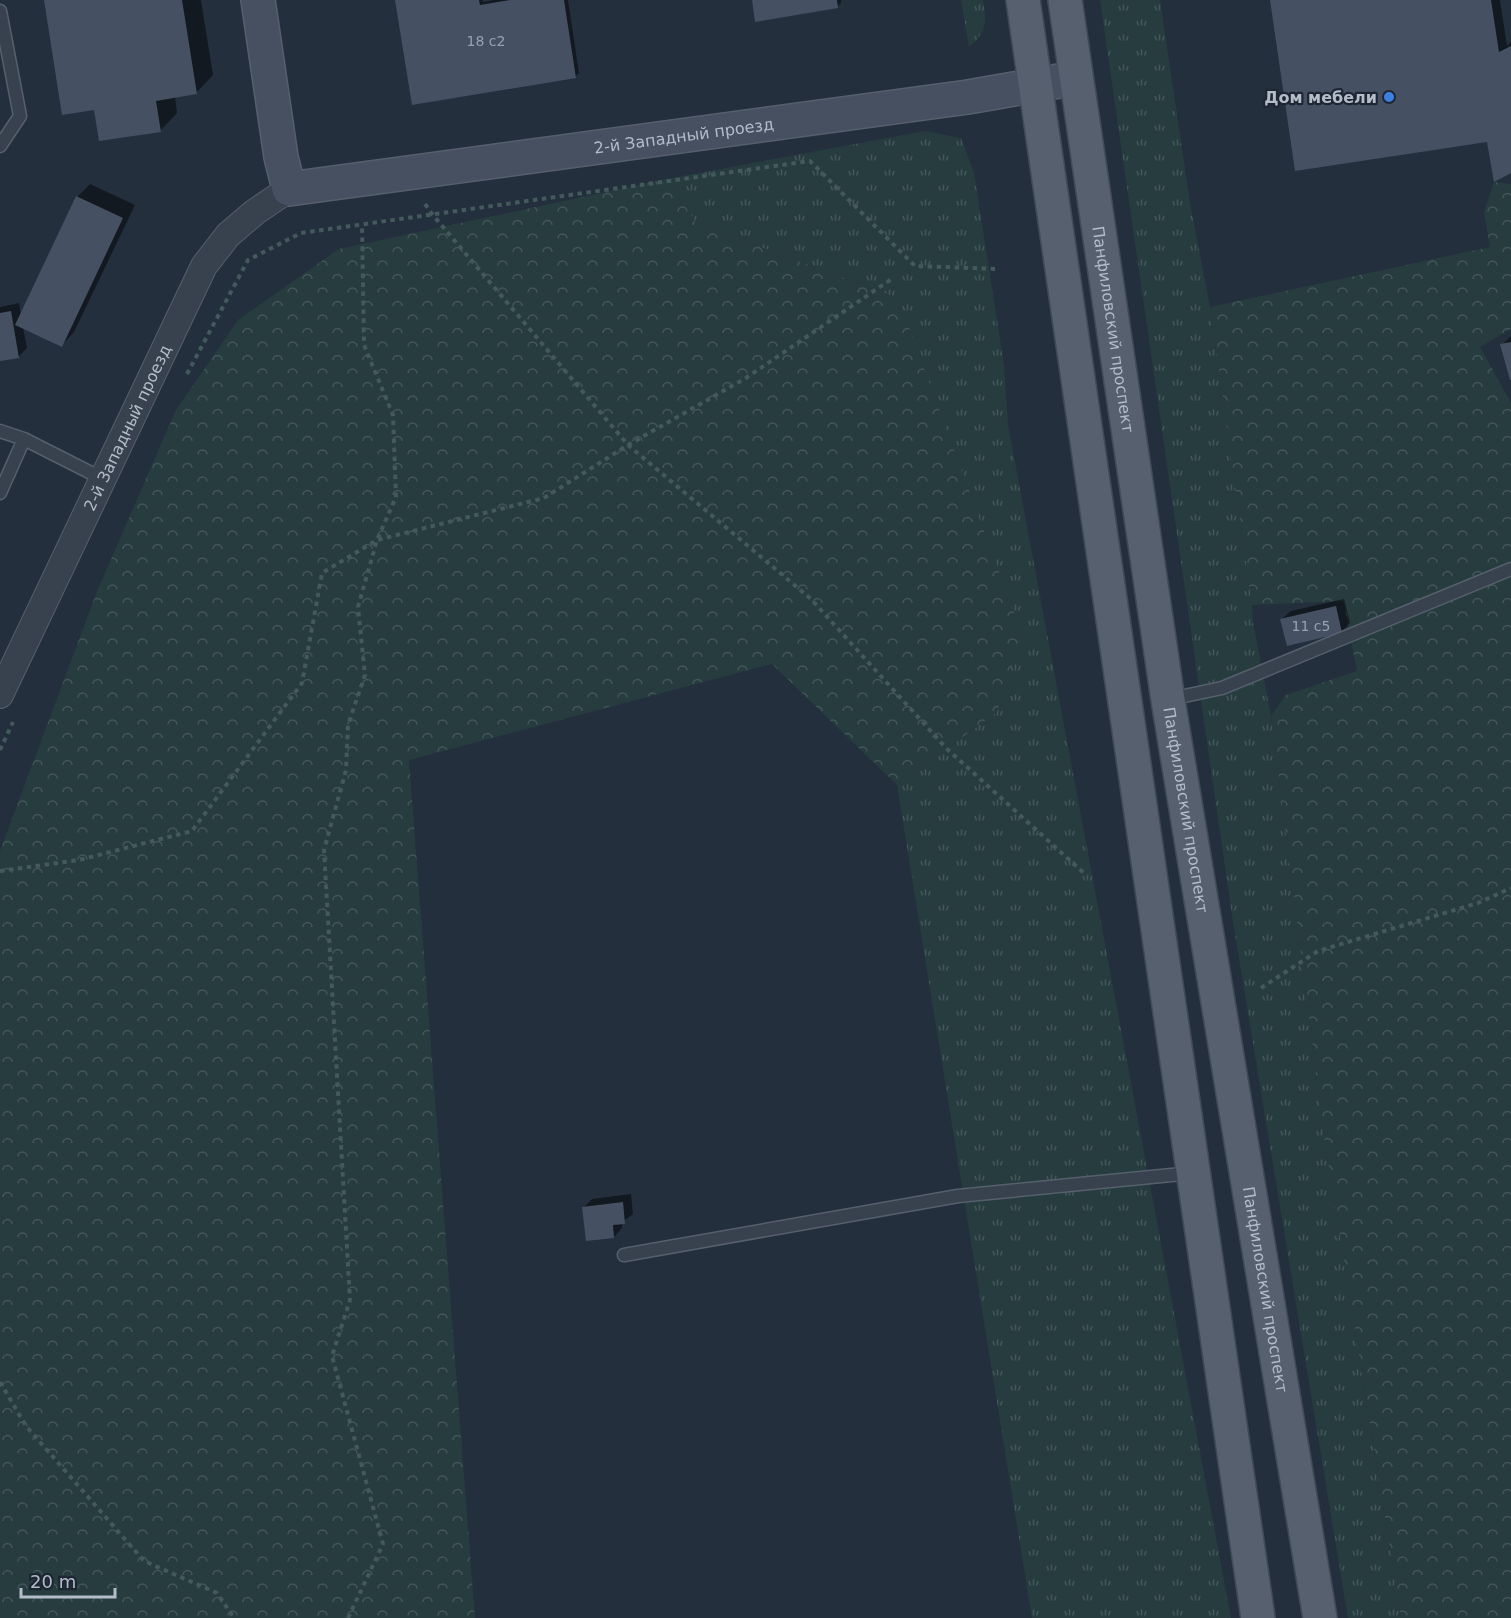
<svg xmlns="http://www.w3.org/2000/svg" width="1511" height="1618" font-family="'DejaVu Sans',sans-serif">
  <style>
    .grass { fill: url(#grass-tufts) }
    .forest { fill: url(#forest-crowns) }
    .shadow { fill: #0007 }
    .building { fill: #455162 }
    .lines { fill: none; stroke-linecap: round; stroke-linejoin: round }
    .lane-casing { stroke: #565f6c; stroke-width: 15 }
    .street-casing { stroke: #565f6c; stroke-width: 28 }
    .secondary-casing { stroke: #565f6c; stroke-width: 36 }
    .primary-casing { stroke: #414a57; stroke-width: 36 }
    .path { stroke: #44595c; stroke-width: 4; stroke-dasharray: 4.5 4.5; stroke-linecap: butt }
    .lane { stroke: #38414e; stroke-width: 12 }
    .street { stroke: #38414e; stroke-width: 26 }
    .secondary { stroke: #465061; stroke-width: 33 }
    .primary { stroke: #56606e; stroke-width: 33 }
    .shop-dot { fill: #3f7fe0; stroke: #1d2633; stroke-width: 2 }
    .labels { text-anchor: middle; dominant-baseline: central; stroke-width: 4.5; stroke-linejoin: round; paint-order: stroke }
    .number-label { font-size: 14px; fill: #98a1af }
    .poi-label { font-size: 16px; font-weight: bold; fill: #b4bcc9; stroke: #1d2633; text-anchor: end }
    .street-label { font-size: 16px; fill: #b4bcc9; stroke: #1d2633 }
  </style>
  <defs>
    <pattern id="grass-tufts" width="24" height="20" patternUnits="userSpaceOnUse" patternTransform="scale(1.5)"><rect width="24" height="20" fill="#263c3f"/><path d="M3 7l-1-3M5 7V3M7 7l1-3M15 17l-1-3M17 17v-4M19 17l1-3" fill="none" stroke="#435659"/></pattern>
    <pattern id="forest-crowns" width="20" height="18" patternUnits="userSpaceOnUse" patternTransform="scale(1.5)"><rect width="20" height="18" fill="#263c3f"/><path d="M2 6a3 3 0 1 1 6 0M12 15a3 3 0 1 1 6 0" fill="none" stroke="#435659"/></pattern>
  </defs>
  <rect width="100%" height="100%" fill="#242f3e"/>
  <path class="grass" d="M961 0H983C987 22 987 32 969 47Z
    M1100 0H1160L1190 203 1210 307 1252 604 1253 622 1271 716 1324 1137 1401 1618H1348L1233 922Z
    M925 131 961 138 974 173 1004 365 1008 425 1231 1618H1032L897 785 997 712 898 298 696 223 667 179Z"/>
  <path class="forest" d="M667 179 696 223 898 298 1022 634 997 712 897 785 772 664 409 760 475 1618H0V851L98 589 176 410 238 320 339 249Z
    M1494 182 1511 184V329L1480 347 1511 403V1618H1401L1324 1137 1271 716 1286 695 1357 671 1343 601 1252 605 1210 307 1490 247 1484 212Z"/>
  <path class="shadow" d="M45 0H201L213 75 196 93 175 96 177 113 160 131 95 109Z
    M397 0H483V2L494 0H568L579 73 575 77Z
    M753 0H841V3L837 7Z
    M1272 0H1500L1507 46 1511 42V172L1488 140Z
    M90 184 135 205 74 332 62 345 23 327 27 348 18 357 0 360V307L19 303 21 316 77 197Z
    M1511 336V377L1502 345Z
    M1344 599 1350 623 1341 632 1282 619 1291 611Z
    M631 1194 633 1214 622 1222V1228L614 1237 584 1207 592 1199Z"/>
  <path class="building" d="M44 0H182L197 94 156 101 161 132 99 141 94 110 62 115Z
    M395 0H479L480 5 510 0H564L576 78 412 105Z
    M752 0H837L838 8 755 22Z
    M1270 0H1491L1499 52 1511 46V173L1494 182 1487 142 1295 171Z
    M76 196 123 218 62 347 15 325Z
    M11 311 19 358 0 361V313Z
    M1511 342V380H1510L1500 344Z
    M1336 606 1342 633 1287 646 1280 619Z
    M623 1202 625 1224 613 1225 614 1238 586 1241 582 1207Z"/>
  <g class="lines">
    <g class="lane-casing">
      <path id="lane" d="M0 11 20 116 0 146
        M0 431 24 439 101 478
        M0 493 24 439
        M1170 699 1222 688 1511 569
        M624 1255 958 1196 1192 1173"/>
    </g>
    <g class="street-casing">
      <g id="street">
        <path id="s1" d="M0 695 204 266 228 235 255 212 289 189"/>
      </g>
    </g>
    <g class="secondary-casing">
      <g id="secondary">
        <path id="s2" d="M258 0 281 157 289 189 968 97 1076 78"/>
      </g>
    </g>
    <g class="primary-casing">
      <g id="primary">
        <path d="M1023 0 1258 1618"/>
        <path id="s3" d="M1065 0 1168 700 1320 1618"/>
      </g>
    </g>
    <path class="path" d="M425 204 432 214 628 445 811 599 946 748 1086 875
      M187 374 248 260 301 233 810 161 915 266 998 269
      M0 750 13 722
      M0 871 79 860 192 831 302 683 322 573 377 540 544 498 628 445 746 378 893 278
      M1261 988 1318 951 1478 903 1511 888
      M0 1382 26 1426 144 1561 217 1593 234 1618
      M348 1618 383 1544 332 1356 350 1300 324 850 346 770 348 725 365 675 358 607 377 540 396 497 393 415 364 345 362 224"/>
    <use href="#lane" class="lane"/>
    <use href="#street" class="street"/>
    <use href="#secondary" class="secondary"/>
    <use href="#primary" class="primary"/>
  </g>
  <circle class="shop-dot" cx="1389" cy="97" r="6"/>
  <g class="labels">
    <g class="number-label">
      <text x="486" y="41">18 с2</text>
      <text x="1311" y="626">11 с5</text>
    </g>
    <g class="poi-label">
      <text x="1377" y="97">Дом мебели</text>
    </g>
    <g class="street-label">
      <text stroke="none"><textPath href="#s2" startOffset="590">2-й Западный проезд</textPath></text>
      <text stroke="none"><textPath href="#s3" startOffset="333">Панфиловский проспект</textPath></text>
      <text stroke="none"><textPath href="#s1" startOffset="296">2-й Западный проезд</textPath></text>
      <text stroke="none"><textPath href="#s3" startOffset="819">Панфиловский проспект</textPath></text>
      <text stroke="none"><textPath href="#s3" startOffset="1305">Панфиловский проспект</textPath></text>
    </g>
  </g>
  <path d="M21 1588v9h94v-9" fill="none" stroke="#b4bcc9" stroke-width="3"/>
  <text x="30" y="1588" font-size="18" fill="#b4bcc9" stroke="#1d2633" stroke-width="4.5" paint-order="stroke">20 m</text>
</svg>
